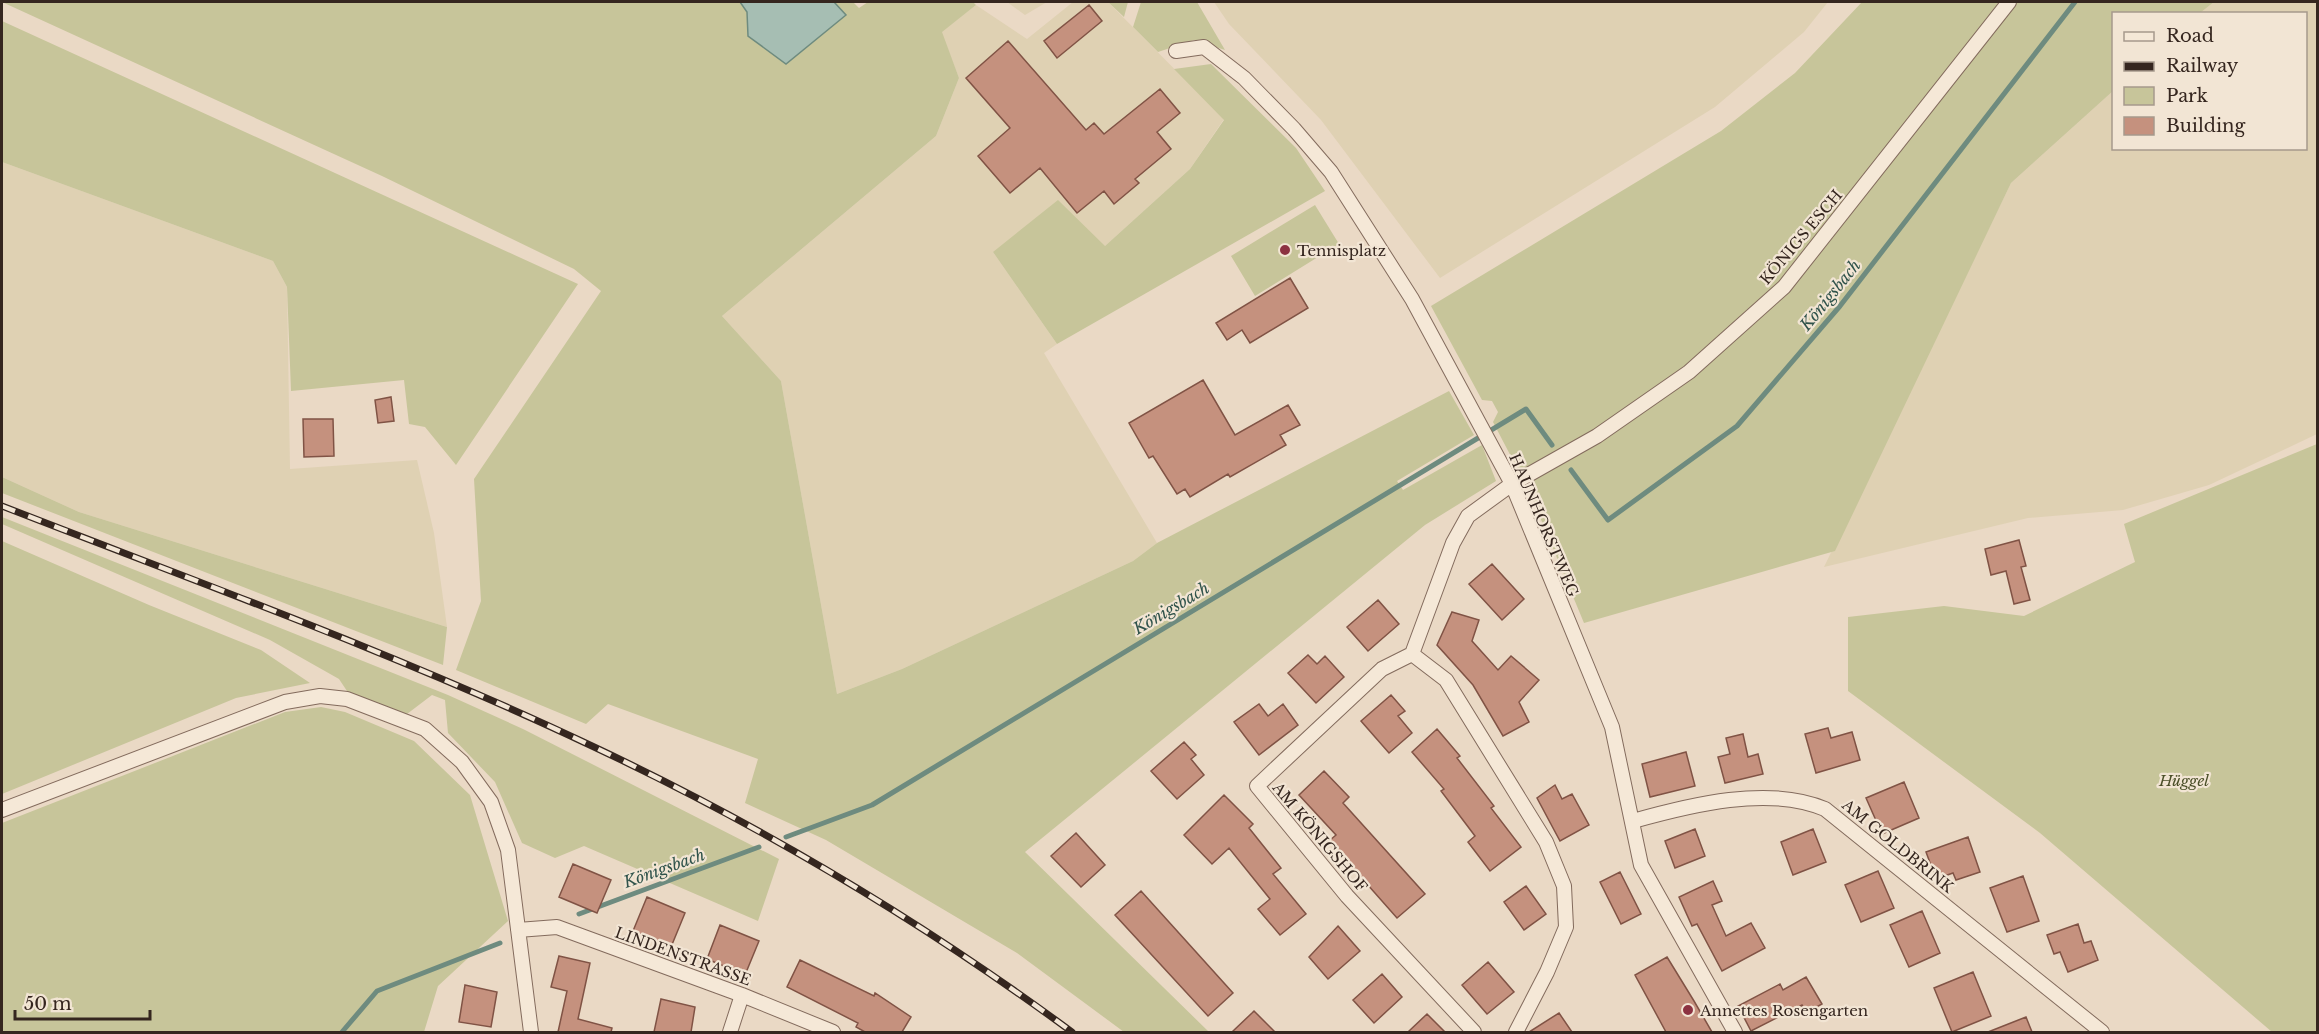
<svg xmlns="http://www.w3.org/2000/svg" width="2319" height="1034" font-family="'Libre Baskerville',serif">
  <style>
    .farmland { fill: #dfd1b3 }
    .green { fill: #c7c59a }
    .water { fill: #a6beb3; stroke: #6e8b7f; stroke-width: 1.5 }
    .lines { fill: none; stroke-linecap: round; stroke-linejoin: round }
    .stream { stroke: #6e8b7f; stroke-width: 5 }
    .building { fill: #c5917e; stroke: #805345; stroke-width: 1.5 }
    .street-casing { stroke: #836b5d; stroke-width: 16 }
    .street { stroke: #f5e8d7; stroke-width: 14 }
    .rail-casing { stroke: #35261f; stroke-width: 7 }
    .rail { stroke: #f2e5d4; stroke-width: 4.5; stroke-dasharray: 14; stroke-linecap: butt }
    .poi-dot { fill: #8c3241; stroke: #f2e5d4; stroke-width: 2 }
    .labels { text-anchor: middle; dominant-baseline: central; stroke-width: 4.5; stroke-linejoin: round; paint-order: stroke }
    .street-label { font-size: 15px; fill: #35261f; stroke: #f2e5d4 }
    .poi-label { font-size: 15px; fill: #35261f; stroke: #f2e5d4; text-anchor: start }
    .park-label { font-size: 15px; font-style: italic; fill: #4b4f28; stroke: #f2e5d4 }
    .water-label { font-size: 16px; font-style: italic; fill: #30534b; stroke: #f2e5d4 }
  </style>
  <rect width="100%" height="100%" fill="#ead9c5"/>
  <path class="farmland" d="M1007 2H1047L1025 15Z
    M1073 2H1108L1224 119 1190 169 1105 246 993 252 1057 344 1044 353 1157 543 1133 561 902 669 837 694 781 381 722 316 936 136 959 78 941 32 976 5 1027 39Z
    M1214 2H1828L1804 32 1715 107 1440 278 1321 120 1229 24Z
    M2214 2H2317V434L2209 485 2123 510 2028 518 1824 567 2011 183 2113 91 2114 148H2306V14L2200 13Z
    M2 162 273 261 287 287 290 469 417 460 434 533 447 627 79 512 2 477Z"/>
  <path class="green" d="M2 2H740L747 12 748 36 846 15 834 2H853L859 8 868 2H973L976 5 942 32 959 78 936 136 722 316 781 381 837 694 902 669 1133 561 1157 543 1449 391 1474 435 1397 481 1403 490 1482 445 1496 481 1425 525 1025 852 1209 1032H1124L1017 953 826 840 745 803 758 759 608 704 586 724 456 670 481 601 474 479 601 291 574 269 382 176Z
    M1108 2H1128L1124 17Z
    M1141 2H1197L1225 50 1194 40 1158 52 1133 27Z
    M1862 2H2214L2200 13 2114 14 2113 91 2011 183 1835 551 1584 623 1530 493 1493 422 1498 412 1492 401 1482 400 1431 306 1721 131 1795 73Z
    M2 21 578 284 456 465 425 427 409 424 404 380 291 391 287 287 273 261 2 162Z
    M1211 64 1296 148 1325 191 1057 344 993 252 1058 200 1105 246 1190 169 1224 120 1174 69Z
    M1315 205 1339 244 1255 296 1231 256Z
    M2317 444V1032H2272L2040 833 1848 691V617L1944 606 2024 616 2135 562 2124 524Z
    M2 477 79 512 447 627 443 665 2 493Z
    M2 517 448 695 523 729 779 859 758 921 584 846 555 858 522 843 495 782 448 733 445 700 432 695 407 714 349 694 339 679 270 640 2 524Z
    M2 541 149 605 261 650 310 683 236 698 2 794Z
    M321 707 345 712 414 741 470 795 508 921 438 986 424 1032H2V823L285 712Z"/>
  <path class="water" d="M740 2H834L846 15 786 64 748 36 747 12Z"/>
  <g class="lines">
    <path class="stream" d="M1571 470 1608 520 1737 426 1840 306 2075 2
      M786 837 872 805 1526 409 1552 445
      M579 914 759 847
      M342 1032 377 991 500 943"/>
  </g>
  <path class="building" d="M1089 5 1102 21 1057 58 1044 41Z
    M1008 41 1086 130 1094 123 1104 134 1160 89 1180 113 1157 132 1171 149 1135 179 1139 183 1114 204 1104 191 1077 213 1040 168 1010 193 978 156 1010 128 966 78Z
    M1290 278 1308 308 1250 343 1242 330 1227 340 1216 323Z
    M1203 380 1235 435 1288 405 1300 425 1280 435 1286 445 1230 477 1228 474 1190 497 1185 489 1177 494 1153 456 1149 458 1129 423Z
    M391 397 394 421 378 423 375 400Z
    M303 419H333L334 456 304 457Z
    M2019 540 2026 566 2021 567 2030 600 2014 604 2006 571 1991 575 1985 549Z
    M1492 564 1524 599 1502 620 1469 584Z
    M1378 600 1399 624 1368 651 1347 627Z
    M1452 612 1479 620 1472 641 1498 670 1511 656 1539 680 1519 702 1529 722 1503 736 1473 685 1437 645Z
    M1308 655 1317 664 1325 656 1344 677 1316 703 1288 673Z
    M1391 695 1405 711 1398 716 1412 733 1389 753 1361 721Z
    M1259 704 1268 716 1283 704 1298 725 1259 755 1234 722Z
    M1828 728 1831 738 1852 732 1860 760 1816 773 1805 734Z
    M1437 729 1460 756 1457 758 1494 806 1491 808 1521 847 1490 871 1468 842 1475 836 1441 791 1444 789 1412 752Z
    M1743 734 1748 757 1758 754 1763 774 1725 783 1718 757 1730 754 1726 738Z
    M1184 742 1196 755 1191 759 1204 775 1177 799 1151 771Z
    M1686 752 1695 786 1650 797 1642 764Z
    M1324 771 1349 797 1343 803 1425 894 1397 918 1329 841 1336 835 1299 795Z
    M1904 782 1919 818 1882 834 1866 798Z
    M1555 785 1562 799 1572 794 1589 825 1560 841 1537 798Z
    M1224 795 1253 824 1249 828 1281 868 1273 874 1306 914 1280 935 1258 909 1270 899 1229 848 1212 864 1184 835Z
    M1695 829 1705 856 1675 868 1665 841Z
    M1813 829 1826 862 1793 875 1781 842Z
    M1076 833 1105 865 1081 887 1051 856Z
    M1968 837 1980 872 1956 880 1953 873 1936 879 1926 852Z
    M573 864 611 880 597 913 559 897Z
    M1878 871 1894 908 1861 922 1845 885Z
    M1620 872 1641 914 1621 924 1600 882Z
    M2023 876 2039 921 2007 932 1990 888Z
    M1713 881 1722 901 1712 905 1726 936 1751 923 1765 948 1722 971 1697 924 1692 926 1679 897Z
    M1526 886 1546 914 1524 930 1504 902Z
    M1141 891 1233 993 1208 1016 1115 915Z
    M647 897 685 913 671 947 633 931Z
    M1922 911 1940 953 1909 967 1890 925Z
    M2078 924 2084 943 2091 941 2098 960 2068 972 2060 952 2054 954 2047 935Z
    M720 925 759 941 745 975 707 959Z
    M1338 926 1360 951 1328 979 1309 957Z
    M559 956 590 963 578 1019 612 1028 611 1032H558L567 991 551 987Z
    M1667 957 1694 1001 1712 1032H1666L1635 975Z
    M800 960 874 996 875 993 911 1017 902 1032H865L856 1027 858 1023 787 987Z
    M1488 962 1514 992 1487 1014 1462 985Z
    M1973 972 1991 1016 1952 1032 1934 988Z
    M1382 974 1402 997 1374 1023 1353 1000Z
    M1806 977 1822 1004 1806 1013 1802 1005 1751 1031 1738 1006 1780 984 1783 990Z
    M465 985 497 992 491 1027 459 1022Z
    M661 999 695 1007 691 1032H654Z
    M1254 1011 1275 1032H1232L1252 1013Z
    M1559 1013 1572 1032H1529Z
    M1427 1014 1445 1032H1408Z
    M2026 1017 2032 1032H1988Z"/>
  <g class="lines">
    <g class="street-casing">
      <path id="street" d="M1176 51 1204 47 1244 78 1294 129 1331 172 1412 299 1512 484 1612 727 1641 865 1735 1032
        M1412 654 1446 680 1546 842 1564 886 1566 927 1547 972 1516 1032
        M2 810 285 702 320 696 347 699 425 729 462 762 491 802 508 850 531 1032
        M1633 821C1690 805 1769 785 1825 809L2102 1032
        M518 930 557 927 742 995 833 1032
        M730 1032 742 995
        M1474 1032 1347 896 1257 786 1382 669 1412 654 1453 543 1468 516 1512 484 1597 436 1689 372 1784 287 2009 2"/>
    </g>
    <use href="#street" class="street"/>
    <g class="rail-casing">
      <path id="rail" d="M2 506C200 583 400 655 592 746 760 825 923 922 1072 1032"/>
    </g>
    <use href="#rail" class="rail"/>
  </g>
  <g class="poi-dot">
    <circle cx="1285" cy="250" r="6"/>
    <circle cx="1688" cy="1010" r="6"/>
  </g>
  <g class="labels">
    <g class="street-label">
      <text transform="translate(1801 237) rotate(-50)">KÖNIGS ESCH</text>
      <text transform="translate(1544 525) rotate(67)">HAUNHORSTWEG</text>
      <text transform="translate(1320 837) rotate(50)">AM KÖNIGSHOF</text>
      <text transform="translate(1898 846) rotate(39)">AM GOLDBRINK</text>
      <text transform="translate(683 956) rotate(20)">LINDENSTRASSE</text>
    </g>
    <g class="poi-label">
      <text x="1297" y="250">Tennisplatz</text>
      <text x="1700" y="1010">Annettes Rosengarten</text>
    </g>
    <g class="park-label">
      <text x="2184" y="780">Hüggel</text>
    </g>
    <g class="water-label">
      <text transform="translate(1830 295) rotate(-51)">Königsbach</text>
      <text transform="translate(1171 608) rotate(-31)">Königsbach</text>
      <text transform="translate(664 868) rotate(-20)">Königsbach</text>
    </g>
  </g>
  <rect width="2319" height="1034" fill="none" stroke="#35261f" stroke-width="6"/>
  <rect x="2112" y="12" width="195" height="138" fill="#f2e5d4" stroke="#a6998c" stroke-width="1.5"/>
  <rect x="2124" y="32" width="30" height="9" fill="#f5e8d7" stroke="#a6998c" stroke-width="1.5"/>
  <text x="2166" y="42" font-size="18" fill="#35261f">Road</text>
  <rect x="2124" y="62" width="30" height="9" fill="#35261f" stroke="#a6998c" stroke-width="1.5"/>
  <text x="2166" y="72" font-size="18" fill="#35261f">Railway</text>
  <rect x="2124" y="87" width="30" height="18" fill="#c7c59a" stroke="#a6998c" stroke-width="1.5"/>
  <text x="2166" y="102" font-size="18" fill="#35261f">Park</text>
  <rect x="2124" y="117" width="30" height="18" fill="#c5917e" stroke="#a6998c" stroke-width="1.5"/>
  <text x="2166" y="132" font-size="18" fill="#35261f">Building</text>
  <path d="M15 1010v9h135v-9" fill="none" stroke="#35261f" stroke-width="3"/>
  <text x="24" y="1010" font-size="18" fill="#35261f" stroke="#f2e5d4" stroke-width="4.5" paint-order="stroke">50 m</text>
</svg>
